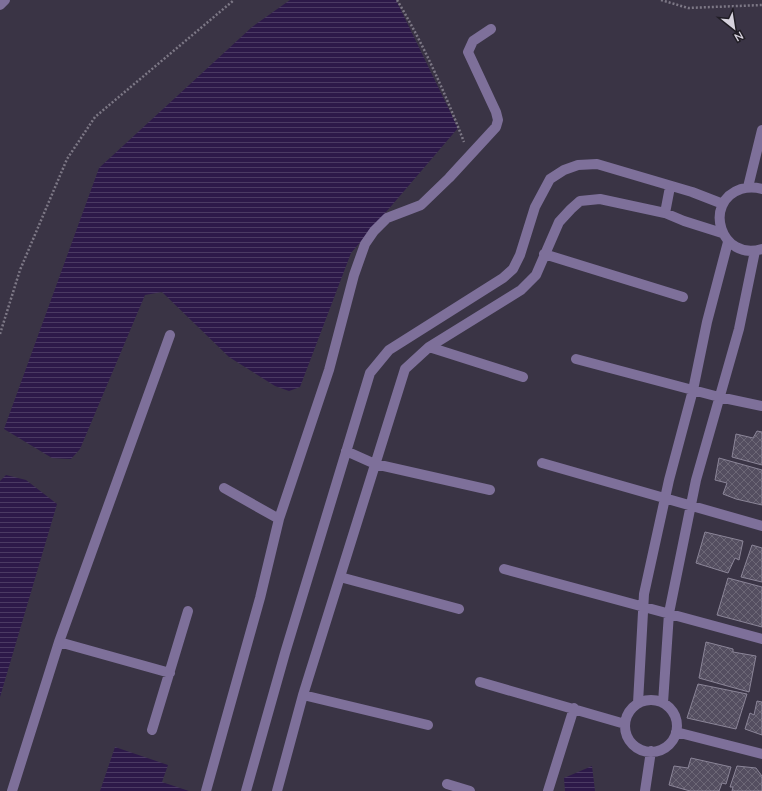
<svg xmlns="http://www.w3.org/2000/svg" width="762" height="791" font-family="Mulish,sans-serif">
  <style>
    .water { fill: url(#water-rules) }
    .building { fill: url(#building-cross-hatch); stroke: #8b8598 }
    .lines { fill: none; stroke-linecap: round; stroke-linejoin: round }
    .path { stroke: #7d7886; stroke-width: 2.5; stroke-dasharray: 2 2; stroke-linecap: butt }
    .minor { stroke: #7e709a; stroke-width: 10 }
  </style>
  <defs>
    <pattern id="water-rules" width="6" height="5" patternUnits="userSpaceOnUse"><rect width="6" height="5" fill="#2d1949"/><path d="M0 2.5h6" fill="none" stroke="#4b3a63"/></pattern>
    <pattern id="building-cross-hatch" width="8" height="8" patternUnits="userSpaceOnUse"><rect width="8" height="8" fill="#544e60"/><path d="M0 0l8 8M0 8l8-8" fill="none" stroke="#6c6776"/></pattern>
  </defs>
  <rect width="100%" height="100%" fill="#3a3445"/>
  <path class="water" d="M290 0H396L458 128 351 253 300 387 289 391 275 386 229 357 162 292 145 295 80 449 71 459 52 458 4 429 99 168 252 27Z
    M6 475 26 480 57 504 0 697V481Z
    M115 747 168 765 162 782 189 791H100Z
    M592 766 595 791H565L564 778Z"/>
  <path class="building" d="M757 431 762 432V465L732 457 736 434 753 438Z
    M719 458 762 470V505L736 499 723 494 727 483 715 480Z
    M705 532 743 541 739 560 735 558 728 573 696 563Z
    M752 545 762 548V582L741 577Z
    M728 578 762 587V627L717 615Z
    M706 642 733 649V652L756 656 749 692 699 678Z
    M698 684 747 694 736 729 687 718Z
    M757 701 762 702V735L745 729 750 713 754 715Z
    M691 758 731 767 726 784 722 783 719 791H690L669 785 674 766 688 768Z
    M737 766 756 768 762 776V791H732L733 787H730Z"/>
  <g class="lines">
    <path class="path" d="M397 0C424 45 445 93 464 142
      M661 0 688 8 762 5
      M0 334 20 270 67 159 95 117 234 0"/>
    <path class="minor" d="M0 5 5 0
      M748 187 762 130
      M665 213 670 187
      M762 249C721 262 702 202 741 189 748 187 755 187 762 189
      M544 254 683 297
      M429 347 523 377
      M576 359 719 397 762 406
      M346 451 375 464 490 490
      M542 463 762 526
      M224 488 279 519
      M504 569 762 639
      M340 577 459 609
      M59 642 170 673
      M480 682 625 724
      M303 695 428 725
      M625 726a26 26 0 1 1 52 0a26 26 0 1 1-52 0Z
      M638 703 644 594 669 480 693 390 707 322 728 242
      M663 703 669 613 696 480 739 329 755 251
      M152 730 188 611
      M676 732 762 754
      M447 784 470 791
      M12 791 59 642 170 335
      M206 791 260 598 279 519 329 370 354 275 365 244 374 231 387 218 421 205 449 178 496 127 498 120 496 112 468 52 473 41 491 29
      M246 791 285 653 370 373 389 350 503 278 513 269 520 255 535 207 550 179 564 170 578 165 597 164 692 192 723 204
      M277 791 303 695 405 369 429 347 521 290 536 275 559 222 571 209 580 201 600 199 665 213 684 221 722 233
      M548 791 574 708
      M645 791 651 751"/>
  </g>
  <g transform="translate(734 28) rotate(150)" stroke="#201d25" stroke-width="3" paint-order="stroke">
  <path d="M0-3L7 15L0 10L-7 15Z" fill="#d6d2dd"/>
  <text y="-6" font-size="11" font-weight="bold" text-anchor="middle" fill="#d6d2dd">N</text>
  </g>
</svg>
